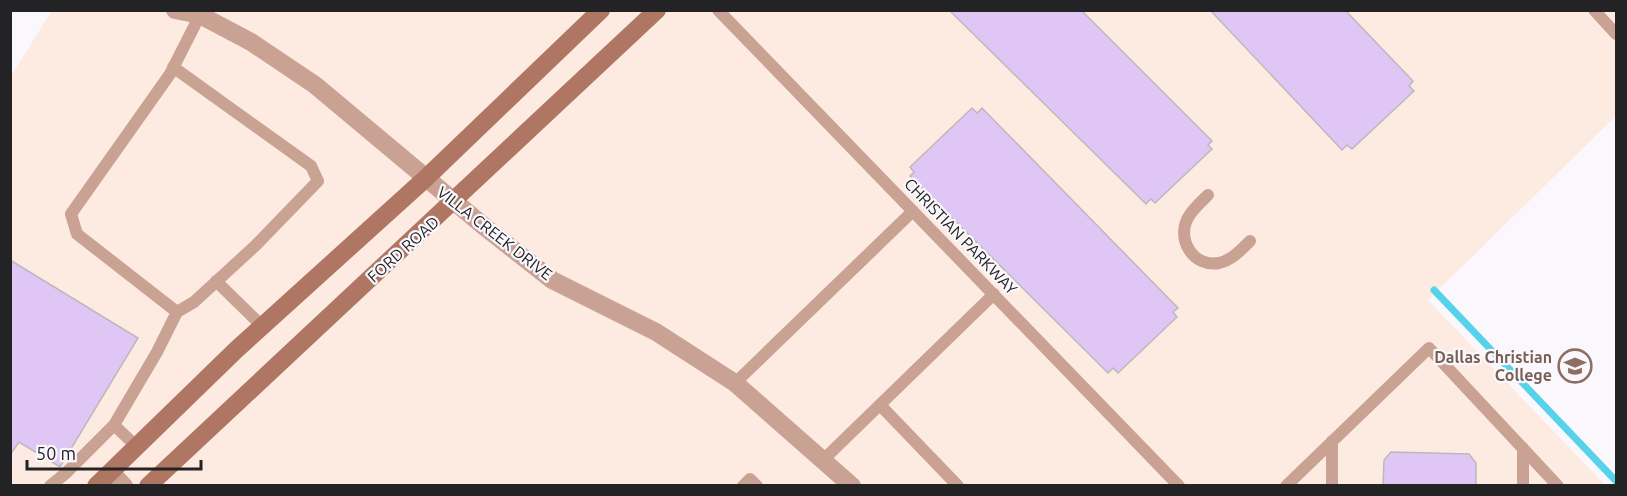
<svg xmlns="http://www.w3.org/2000/svg" width="1627" height="496" font-family="Ubuntu,sans-serif">
  <style>
    .commercial { fill: #fdebe1 }
    .lines { fill: none; stroke-linecap: round; stroke-linejoin: round }
    .stream { stroke: #57d2eb; stroke-width: 7 }
    .building { fill: #dfc6f5; stroke: #bbb9bd; stroke-width: 1.5 }
    .lane { stroke: #c9a294; stroke-width: 12 }
    .street { stroke: #c9a294; stroke-width: 18 }
    .secondary { stroke: #af7763; stroke-width: 18 }
    .labels { text-anchor: middle; dominant-baseline: central; stroke-width: 4.5; stroke-linejoin: round; paint-order: stroke }
    .street-label { font-size: 16px; fill: #232325; stroke: #faf8fd }
    .education-label { font-size: 16px; font-weight: bold; fill: #785e54; stroke: #faf8fd; text-anchor: end }
  </style>
  <rect width="100%" height="100%" fill="#faf8fd"/>
  <path class="commercial" d="M52 10 1616 11V116L1428 300 1605 485H11L10 78Z"/>
  <g class="lines">
    <path class="stream" d="M1434 290 1616 481"/>
  </g>
  <path class="building" d="M949 10H1081L1212 141 1208 145 1212 149 1155 203 1151 199 1146 204Z
    M1210 10H1345L1413 81 1409 86 1414 91 1352 149 1347 145 1342 150Z
    M972 108 977 113 982 108 1178 308 1173 312 1177 317 1118 373 1113 368 1108 373 910 176 914 172 910 167Z
    M10 260 138 338 60 467 19 442 10 455Z
    M1391 452 1469 454 1476 463V486H1383L1384 460Z"/>
  <g class="lines">
    <path class="lane" d="M718 10 1179 486
      M1594 10 1616 34
      M173 67 311 166 318 181 255 246 194 302 177 312 77 234 71 214 170 74 200 15
      M1208 195C1202 201 1194 208 1189 216 1175 238 1193 268 1219 263 1232 260 1241 250 1250 241
      M216 281 262 326
      M735 383 913 211
      M880 405 958 486
      M114 425 137 447
      M823 460 994 294
      M50 486 66 473 114 425 157 352 177 312
      M743 486 750 479 757 486
      M1286 486 1429 348 1558 486
      M1332 486V441
      M1523 486V448"/>
    <path class="street" d="M175 10 200 15 251 42 315 85 486 228 552 280 656 332 735 383 852 486
      M111 472 124 486"/>
    <path class="secondary" d="M96 486 237 349 426 178 601 10
      M148 486C317 327 488 170 657 10"/>
  </g>
  <defs>
    <g id="university-ring" transform="scale(1.725)"><circle r="9.5" fill="#faf8fd" stroke="#8d6e63" stroke-width="1.5"/><path d="M0-5L7-2L0 1L-7-2ZM-4 1L0 2.5L4 1V4Q0 6-4 4Z" fill="#8d6e63"/></g>
  </defs>
  <g fill-rule="evenodd">
    <use href="#university-ring" x="1575" y="366"/>
  </g>
  <g class="labels">
    <g class="street-label">
      <text transform="translate(495 233) rotate(38)">VILLA CREEK DRIVE</text>
      <text transform="translate(961 236) rotate(46)">CHRISTIAN PARKWAY</text>
      <text transform="translate(403 249) rotate(-42)">FORD ROAD</text>
    </g>
    <g class="education-label">
      <text x="1552" y="357">Dallas Christian<tspan x="1552" dy="18">College</tspan></text>
    </g>
  </g>
  <rect width="1627" height="496" fill="none" stroke="#232325" stroke-width="24"/>
  <path d="M27 460v9h174v-9" fill="none" stroke="#232325" stroke-width="3"/>
  <text x="36" y="460" font-size="18" fill="#232325" stroke="#faf8fd" stroke-width="4.5" paint-order="stroke">50 m</text>
</svg>
